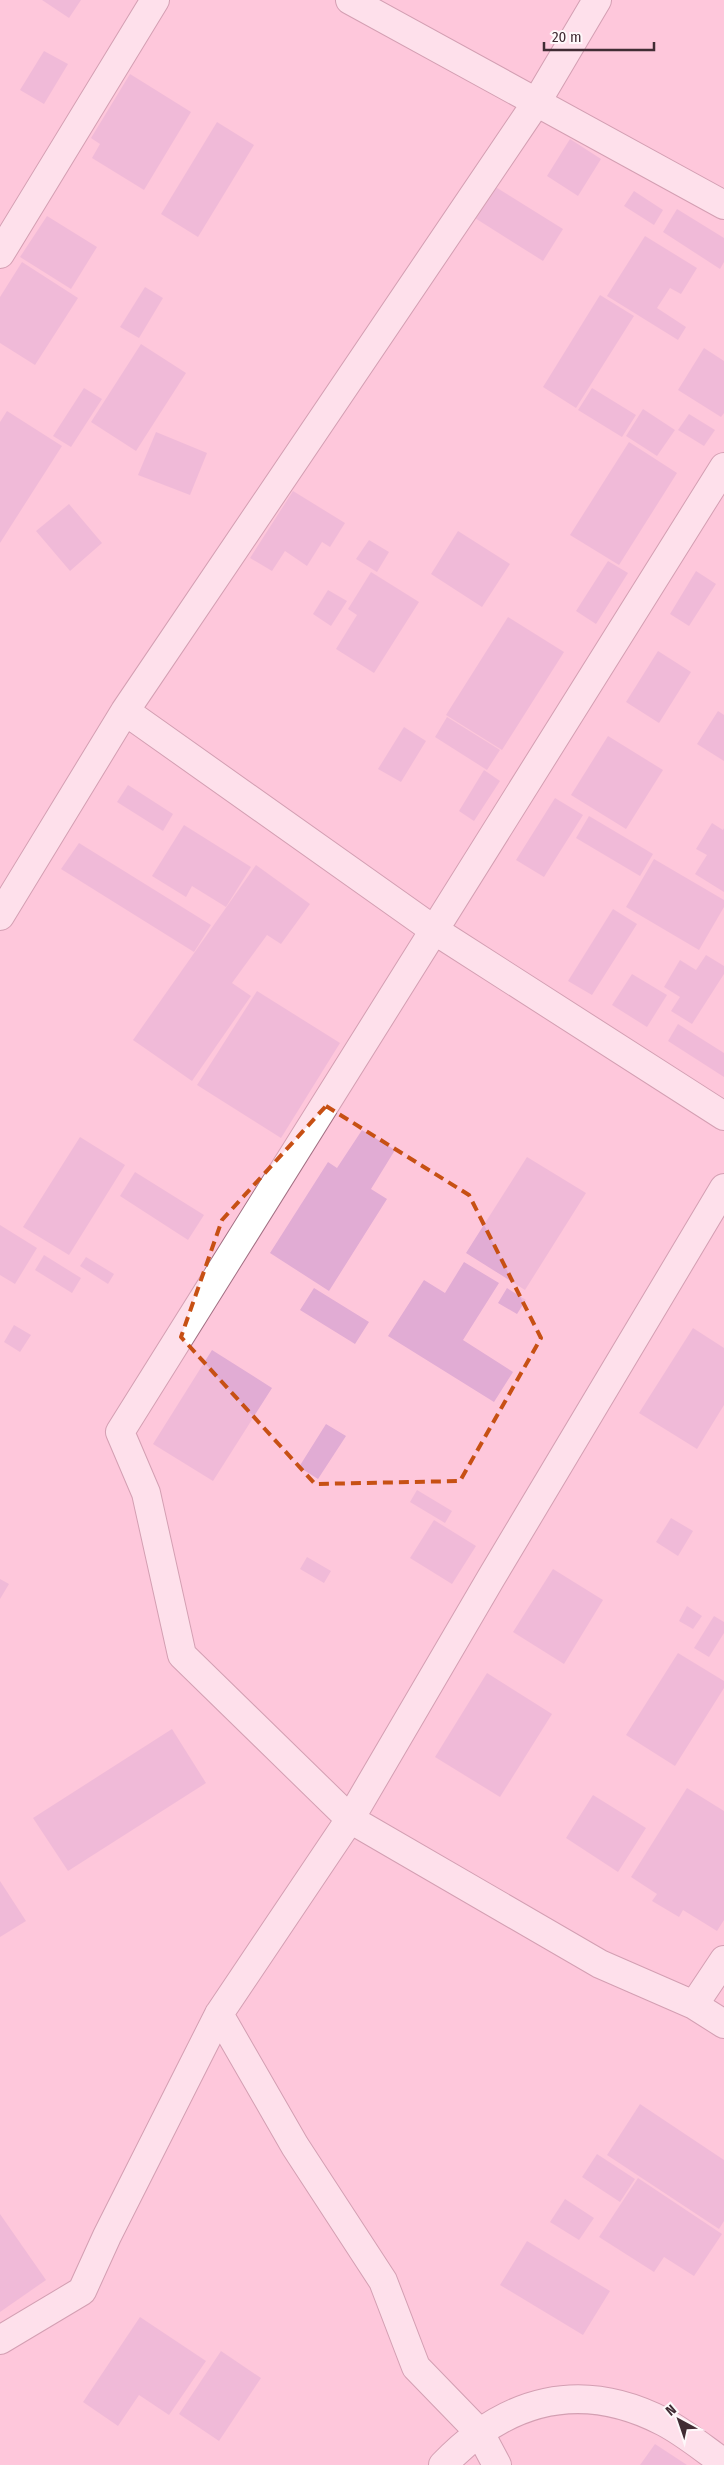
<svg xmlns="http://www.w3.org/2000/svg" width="724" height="2465" font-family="'Fira Sans Condensed',sans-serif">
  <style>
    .building { fill: #e1acd4 }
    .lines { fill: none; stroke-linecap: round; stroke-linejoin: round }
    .minor-casing { stroke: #a16f82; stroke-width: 30 }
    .minor { stroke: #fff; stroke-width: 28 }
    .marked { fill: none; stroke: #c75014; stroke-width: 4; stroke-dasharray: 10 6; stroke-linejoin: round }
  </style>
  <rect width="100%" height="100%" fill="#fec7db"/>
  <path class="building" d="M42 0H81L69 18Z
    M44 51 68 64 44 104 20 90Z
    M130 74 191 112 144 190 92 158 100 144 91 138Z
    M217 122 254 145 198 237 161 214Z
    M570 139 601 159 578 196 547 176Z
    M486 181 563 229 543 261 467 213Z
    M634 191 663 210 654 225 624 206Z
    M677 209 724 238V262L720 269 663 232Z
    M47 216 97 247 71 289 20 257Z
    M645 236 697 268 681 294 670 288 657 308 686 327 678 340 607 296Z
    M22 262 78 298 35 365 0 343V297Z
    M145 287 163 298 139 338 120 327Z
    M600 295 634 316 576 408 543 387Z
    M141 344 186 373 136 451 91 422Z
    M704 348 724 361V413L721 417 678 390Z
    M84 388 102 399 71 447 53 436Z
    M592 388 636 415 622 437 578 410Z
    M643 409 675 430 657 456 626 436Z
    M7 411 62 446 0 543V422Z
    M689 414 715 430 704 446 678 430Z
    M156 432 207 453 190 495 138 475Z
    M629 442 677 473 619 565 570 535Z
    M293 491 345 523 330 547 322 542 307 566 285 551 272 571 250 558Z
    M69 504 102 543 70 571 36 531Z
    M458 531 510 564 482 607 431 574Z
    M369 540 389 552 377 572 356 559Z
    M608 561 628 573 596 624 576 611Z
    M696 571 716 584 689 626 670 614Z
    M371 572 419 602 374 673 336 649 357 615 348 609Z
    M328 590 347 601 331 626 313 614Z
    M508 617 564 652 502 750 446 715Z
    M658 651 691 672 659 723 626 702Z
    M718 711 724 715V761L697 744Z
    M447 717 500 750 487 770 435 737Z
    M404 727 426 741 401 782 378 769Z
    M608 736 663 770 626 829 571 795Z
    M484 770 500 781 474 821 459 811Z
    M128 785 173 814 163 831 117 802Z
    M555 798 583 815 544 877 516 860Z
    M589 816 653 854 640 876 576 838Z
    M712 823 723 830 724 828V892L695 874 707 855 696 849Z
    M184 825 251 867 226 907 192 886 186 897 152 876Z
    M79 843 211 925 194 952 61 869Z
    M654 859 724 900V907L699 950 626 907Z
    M256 865 310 904 281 944 267 935 232 983 251 996 192 1081 133 1040Z
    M613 909 637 924 592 995 568 981Z
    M706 955 724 966V974L692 1024 671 1011 680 997 664 987 680 960 696 970Z
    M632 974 667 995 647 1027 612 1005Z
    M257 991 340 1043 281 1138 197 1085Z
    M678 1024 724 1053V1077L668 1041Z
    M362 1130 395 1150 371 1189 387 1199 329 1291 270 1253 328 1162 337 1168Z
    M80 1137 125 1165 69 1255 23 1227Z
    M527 1157 586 1193 525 1290 466 1253Z
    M135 1172 204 1215 188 1240 120 1196Z
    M0 1225 37 1248 15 1284 0 1275Z
    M44 1255 81 1278 72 1293 35 1270Z
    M86 1257 114 1274 108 1284 80 1266Z
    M464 1262 499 1283 463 1340 513 1372 494 1402 388 1336 424 1280 445 1293Z
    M314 1288 369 1322 355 1344 300 1310Z
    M507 1288 526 1300 517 1314 498 1303Z
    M14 1325 31 1335 20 1352 4 1342Z
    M693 1328 724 1348V1405L697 1449 639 1413Z
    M212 1350 272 1388 213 1481 153 1444Z
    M326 1424 346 1436 318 1479 299 1467Z
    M417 1490 452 1511 445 1523 410 1502Z
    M671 1518 693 1531 678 1556 656 1542Z
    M434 1520 476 1546 452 1584 410 1558Z
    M307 1557 331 1571 324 1583 300 1569Z
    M553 1569 603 1600 564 1664 513 1632Z
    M0 1579 9 1584 0 1599Z
    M687 1606 702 1616 693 1629 679 1621Z
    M714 1616 724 1622V1633L709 1657 694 1648Z
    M678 1653 724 1681V1688L675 1766 626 1735Z
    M487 1673 552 1714 500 1797 435 1757Z
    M172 1729 206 1783 68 1871 33 1818Z
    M687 1788 724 1811V1920L717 1931 683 1910 679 1917 652 1901 657 1894 631 1877Z
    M593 1795 646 1828 618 1872 566 1838Z
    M0 1881 26 1921 0 1937Z
    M640 2104 724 2160V2221L719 2229 607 2155Z
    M597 2154 635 2179 620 2202 582 2177Z
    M638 2178 722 2234 694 2276 664 2257 654 2272 599 2237Z
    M565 2199 594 2218 579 2240 550 2222Z
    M0 2214 46 2280 0 2312Z
    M527 2241 610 2291 583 2335 500 2285Z
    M140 2317 206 2361 169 2415 139 2395 118 2426 83 2402Z
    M221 2351 261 2378 219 2441 179 2414Z
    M655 2444 687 2465H640Z"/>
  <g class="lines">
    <g class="minor-casing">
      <path id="minor" d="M350 0 724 205
        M0 254 155 0
        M724 467 120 1432 146 1493 182 1655 350 1819 600 1964 694 2005 724 2024
        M125 711 434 930 724 1116
        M0 916 125 711 536 103 597 0
        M694 2005 724 1960
        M219 2014 295 2146 383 2281 416 2367 480 2433 497 2465
        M0 2340 82 2291 107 2236 219 2014 350 1819 491 1578 724 1188
        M443 2465C506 2399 581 2379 664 2422 685 2433 704 2449 724 2463"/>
    </g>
    <use href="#minor" class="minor"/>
  </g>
  <path d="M0 0H724V2465H0ZM326 1106 469 1195 541 1338 460 1481 315 1484 181 1337 222 1220Z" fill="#fec7db" fill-opacity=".55" fill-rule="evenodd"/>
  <path class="marked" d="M326 1106 469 1195 541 1338 460 1481 315 1484 181 1337 222 1220Z"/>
  <g transform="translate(679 2420) rotate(320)" stroke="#fef8fa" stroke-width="4" paint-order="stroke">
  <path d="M0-4L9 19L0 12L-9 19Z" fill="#412c34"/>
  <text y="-8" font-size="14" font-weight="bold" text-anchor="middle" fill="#412c34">N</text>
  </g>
  <path d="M544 42v8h110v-8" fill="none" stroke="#412c34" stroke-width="2.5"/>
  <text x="552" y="42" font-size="15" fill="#412c34" stroke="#fef8fa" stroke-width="4" paint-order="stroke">20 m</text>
</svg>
